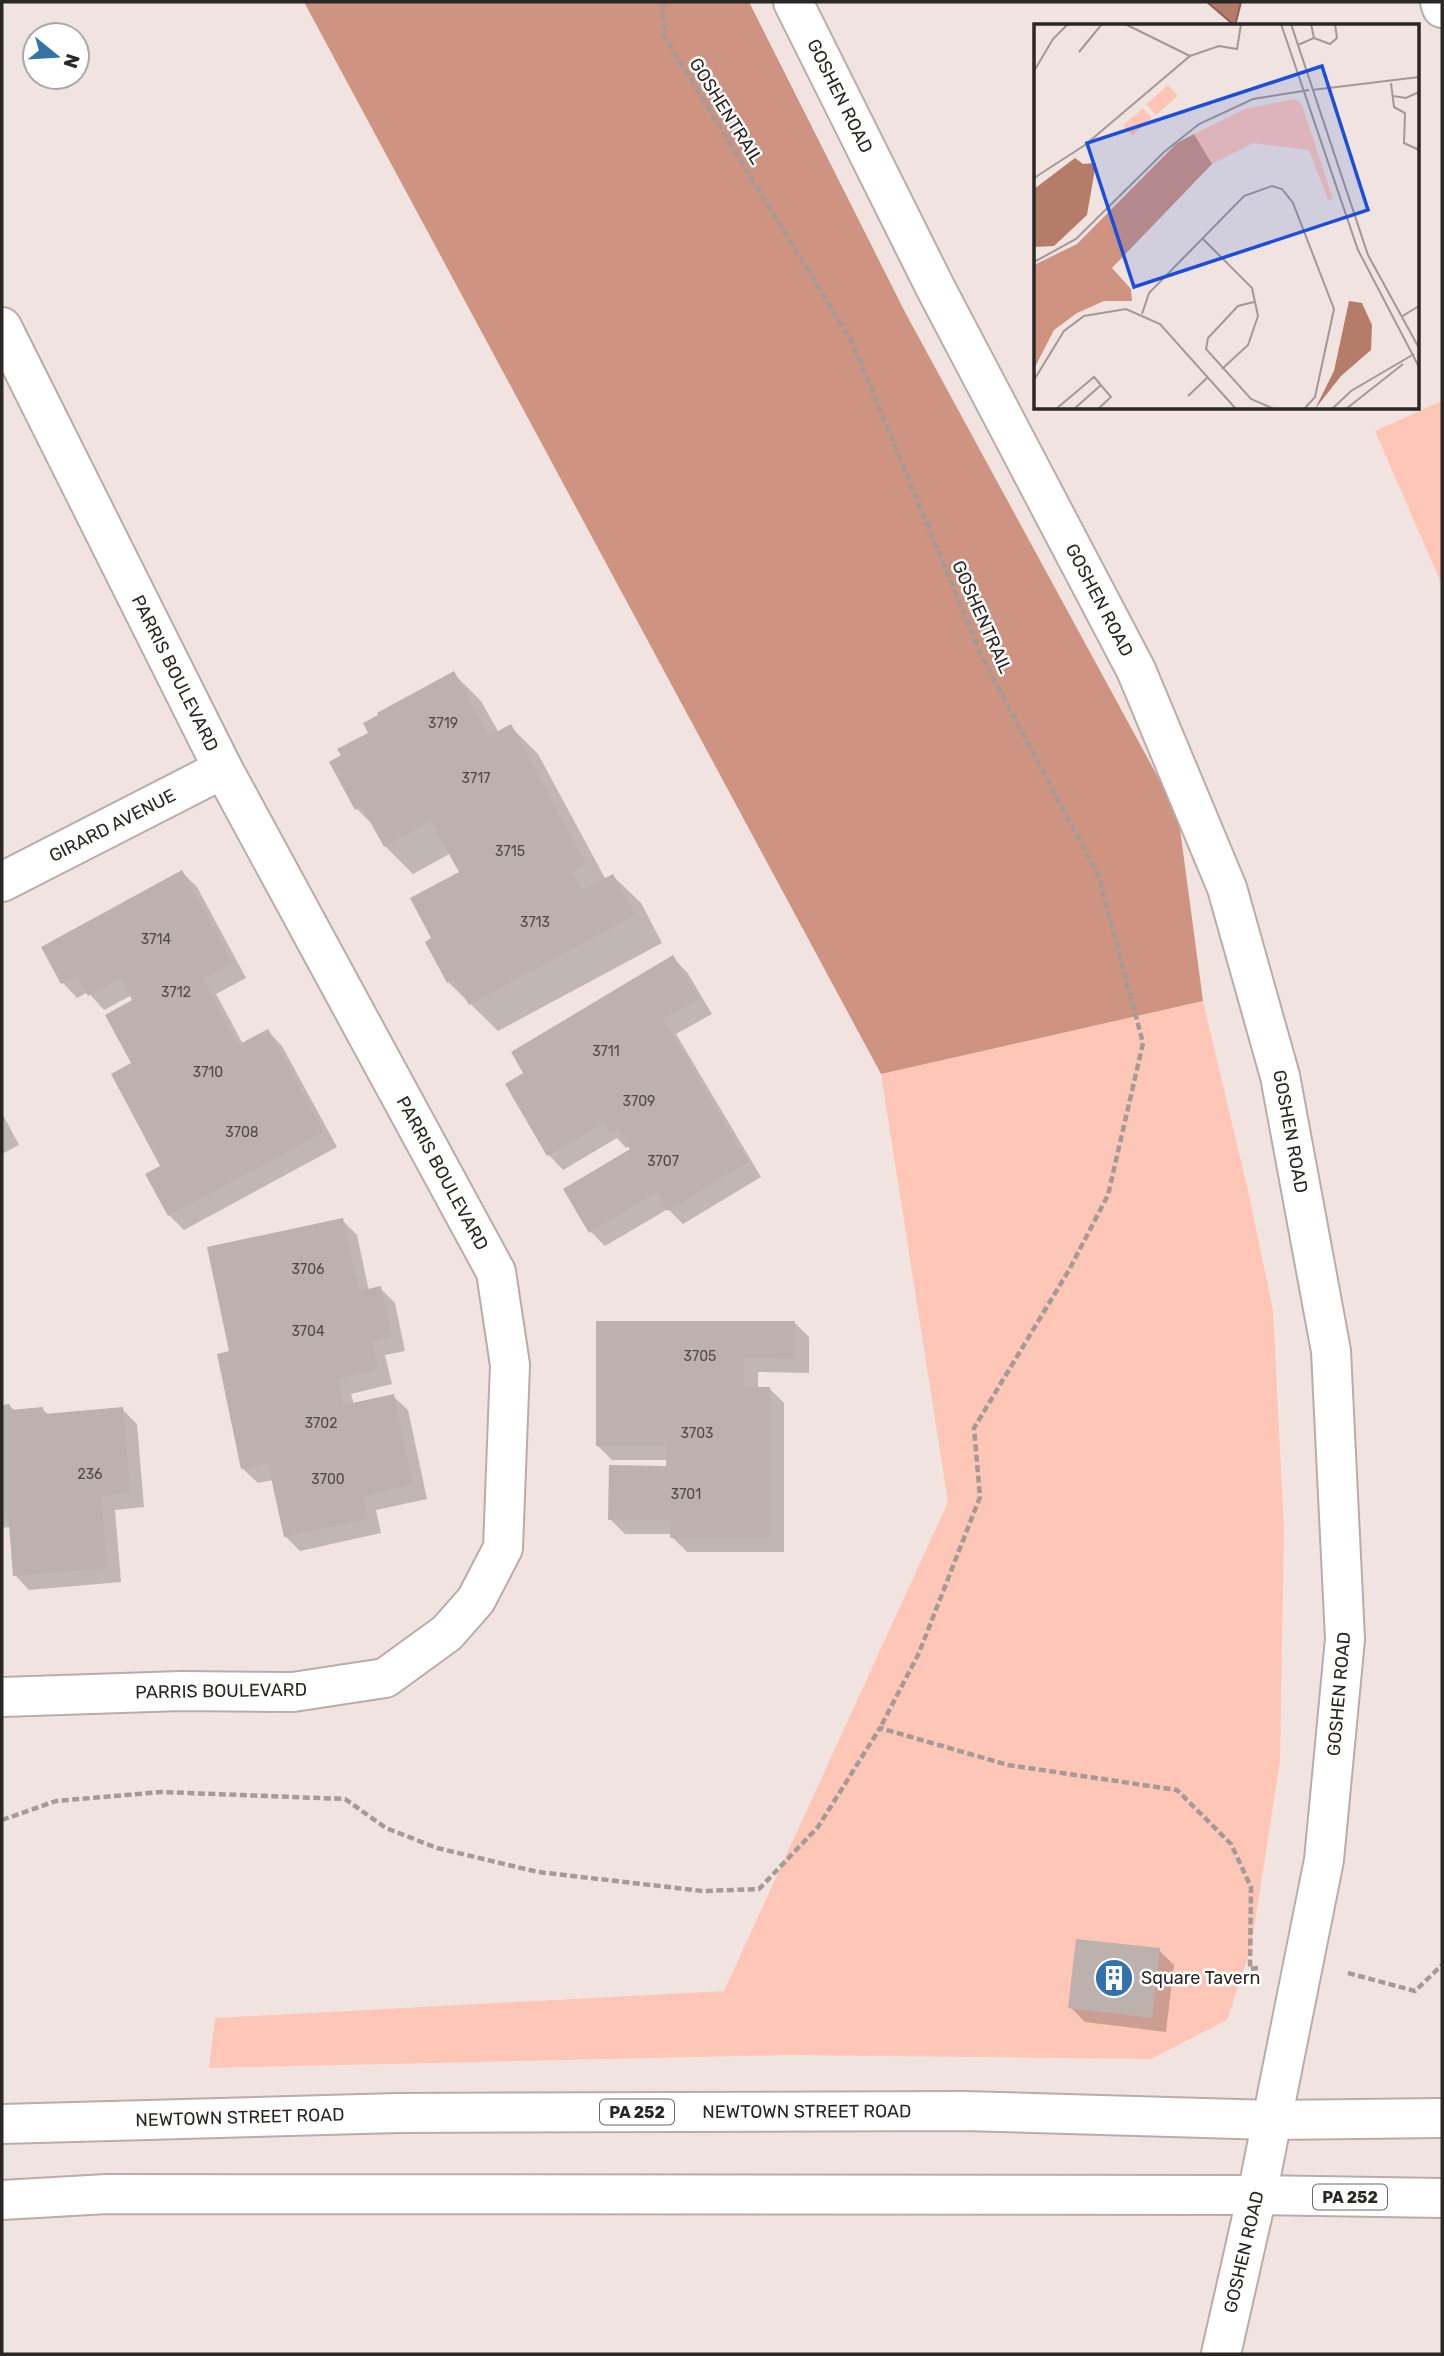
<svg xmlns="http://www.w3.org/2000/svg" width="1444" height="2356" font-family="Rubik,sans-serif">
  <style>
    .green { fill: #fec6b6 }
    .forest { fill: #cf9381 }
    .water { fill: #b67c6a; stroke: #8c6255; stroke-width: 2 }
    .shadow { fill: #0003 }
    .building { fill: #bdb1ad }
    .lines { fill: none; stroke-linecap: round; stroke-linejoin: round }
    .minor-casing { stroke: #b9aca9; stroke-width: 42 }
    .major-casing { stroke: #b9aca9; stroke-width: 42 }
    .path { stroke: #a49b97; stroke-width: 4.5; stroke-dasharray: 7 3.5; stroke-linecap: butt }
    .minor { stroke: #fff; stroke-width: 38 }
    .major { stroke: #fff; stroke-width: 38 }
    .labels { text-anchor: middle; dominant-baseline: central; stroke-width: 5; stroke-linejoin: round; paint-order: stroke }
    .number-label { font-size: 14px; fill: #504a47 }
    .shield { fill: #fff; stroke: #6b6866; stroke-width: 2 }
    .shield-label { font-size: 16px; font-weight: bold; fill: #2b2725 }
    .street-label { font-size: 18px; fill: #2b2725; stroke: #fff }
    .poi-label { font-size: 18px; fill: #2b2725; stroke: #fff; text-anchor: start }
    .inset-road { fill: none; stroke: #a29895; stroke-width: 2 }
    .view { fill: #1d4ed8; fill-opacity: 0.15; stroke: #1d4ed8; stroke-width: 3.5 }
    .inset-edge { fill: none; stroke: #2b2725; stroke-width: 3.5 }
  </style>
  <rect width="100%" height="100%" fill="#f1e4e0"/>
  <path class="green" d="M1442 401V585L1375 431Z
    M1203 1001 1249 1195 1273 1310 1284 1530 1280 1761 1251 1948 1227 2020 1151 2059 790 2055 209 2068 215 2018 724 1991 948 1502 881 1074Z"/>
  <path class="forest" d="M304 2H749L906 314 1178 814 1203 1001 881 1074Z"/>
  <path class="water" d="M1207 2H1241L1235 26Z"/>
  <path class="shadow" d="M453 673 481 701 499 733 511 727 538 754 606 880 613 876 641 903 662 943 498 1031 448 982 461 872 451 853 413 874 385 846 375 827 357 809 371 734Z
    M182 872 197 887 246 978 216 994 243 1044 268 1031 282 1046 337 1147 184 1230 169 1215 162 1167 133 1063 135 1001 132 995 104 1010 88 992 77 998 63 983Z
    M672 957 687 972 712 1014 676 1034 761 1177 683 1224 668 1209 605 1246 591 1232 633 1150 630 1146 626 1148 617 1138 563 1170 549 1155 507 1085 525 1073Z
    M2 1113 19 1145 2 1154Z
    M342 1220 357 1235 369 1291 380 1288 395 1303 405 1351 385 1355 392 1384 351 1394 354 1404 393 1396 408 1410 427 1499 376 1510 381 1533 300 1551 285 1536 273 1480 258 1483 243 1469 231 1353Z
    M794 1322 809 1337V1373L758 1372V1388H769L784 1403V1552H687L672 1537V1534H625L610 1519 668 1467V1460H612L597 1445Z
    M10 1406 15 1411 42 1409 49 1415 122 1409 137 1424 144 1507 115 1510 121 1582 29 1590 15 1575 11 1527 2 1528V1407Z
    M1159 1950 1174 1965 1166 2032 1085 2022 1070 2007Z"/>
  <path class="building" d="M454 671 489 736 511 724 586 864 572 872 582 890 613 874 635 915 469 1005 454 979 447 983 425 942 431 938 410 898 459 872 431 821 384 847 362 807 355 810 329 762 341 755 337 749 368 733 363 723 378 715 377 713Z
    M182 870 233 963 203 979 238 1045 268 1029 324 1132 168 1216 145 1174 160 1166 111 1074 131 1063 105 1015 132 1000 121 978 88 996 77 976 61 984 41 947Z
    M673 955 699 999 663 1019 748 1162 667 1211 657 1192 589 1233 563 1189 630 1149 619 1130 610 1134 604 1123 547 1156 505 1084 523 1073 511 1052Z
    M343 1218 359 1291 381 1286 392 1337 372 1341 378 1370 338 1379 343 1405 394 1394 413 1484 363 1496 368 1519 284 1537 268 1464 241 1469 217 1354 229 1351 207 1247Z
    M596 1321H795V1359L744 1358V1387H770V1538H670L671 1520H608L609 1465 666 1466 667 1446H596Z
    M10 1404V1410L43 1407 44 1414 123 1407 130 1493 101 1496 107 1568 13 1576 8 1512 2 1513V1405Z
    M1076 1939 1160 1948 1152 2018 1068 2008Z"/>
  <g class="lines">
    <g class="minor-casing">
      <g id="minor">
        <path d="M1440 2 1442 8"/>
        <path id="s1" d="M2 327 223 769 496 1272 510 1365 503 1548 476 1600 447 1633 385 1678 293 1692 181 1691 2 1697"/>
        <path id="s2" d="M2 882 223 769"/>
        <path d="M1221 2354 1257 2195"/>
      </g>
    </g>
    <g class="major-casing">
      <g id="major">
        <path id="s3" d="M793 2 935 287 1136 670 1227 888 1280 1076 1331 1351 1345 1639 1324 1860 1257 2195"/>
        <path id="s4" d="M2 2124 398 2113 964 2111 1272 2120 1442 2118"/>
        <path d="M2 2200 107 2194 1257 2195 1442 2198"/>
      </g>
    </g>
    <path class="path" d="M663 2 664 36 852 342 982 657 1099 877 1143 1043 1108 1195 1069 1270 974 1428 980 1497 919 1653 880 1728
      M2 1820 56 1801 161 1792 345 1799 386 1828 437 1848 538 1872 703 1891 759 1889 818 1827 880 1728 1008 1765 1177 1790 1231 1844 1251 1887 1250 1969 1258 1968
      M1348 1973 1415 1991 1442 1965"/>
    <use href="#minor" class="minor"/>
    <use href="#major" class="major"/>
  </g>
  <defs>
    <g id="building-disc" transform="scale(2.0125)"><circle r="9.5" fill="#3373aa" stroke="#fff"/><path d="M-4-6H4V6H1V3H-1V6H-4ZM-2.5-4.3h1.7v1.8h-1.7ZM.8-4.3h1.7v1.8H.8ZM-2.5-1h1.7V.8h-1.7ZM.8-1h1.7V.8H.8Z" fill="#fff"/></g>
  </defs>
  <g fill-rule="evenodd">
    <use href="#building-disc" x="1114" y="1978"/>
  </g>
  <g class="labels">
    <g class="number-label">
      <text x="443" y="723">3719</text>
      <text x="476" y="778">3717</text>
      <text x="510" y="851">3715</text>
      <text x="535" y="922">3713</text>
      <text x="156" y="939">3714</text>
      <text x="176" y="992">3712</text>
      <text x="606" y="1051">3711</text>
      <text x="208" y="1072">3710</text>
      <text x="639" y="1101">3709</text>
      <text x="242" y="1132">3708</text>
      <text x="663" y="1161">3707</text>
      <text x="308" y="1269">3706</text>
      <text x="308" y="1331">3704</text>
      <text x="700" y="1356">3705</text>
      <text x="321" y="1423">3702</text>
      <text x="697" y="1433">3703</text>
      <text x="90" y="1474">236</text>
      <text x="328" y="1479">3700</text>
      <text x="686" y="1494">3701</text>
    </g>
    <g class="shield">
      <rect x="600" y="2099.5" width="74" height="25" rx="5"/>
      <rect x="1313" y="2184.5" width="74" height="25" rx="5"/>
    </g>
    <g class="shield-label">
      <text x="637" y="2112">PA 252</text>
      <text x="1350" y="2197">PA 252</text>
    </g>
    <g class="street-label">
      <text stroke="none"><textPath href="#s3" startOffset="105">GOSHEN ROAD</textPath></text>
      <text transform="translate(726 111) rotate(58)">GOSHENTRAIL</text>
      <text stroke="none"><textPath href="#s3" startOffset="672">GOSHEN ROAD</textPath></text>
      <text transform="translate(982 617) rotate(66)">GOSHENTRAIL</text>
      <text stroke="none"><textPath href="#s1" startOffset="387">PARRIS BOULEVARD</textPath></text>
      <text stroke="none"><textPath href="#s2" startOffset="124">GIRARD AVENUE</textPath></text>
      <text stroke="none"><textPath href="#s3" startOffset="1239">GOSHEN ROAD</textPath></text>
      <text stroke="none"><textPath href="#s1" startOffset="954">PARRIS BOULEVARD</textPath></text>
      <text transform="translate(221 1691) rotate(-1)">PARRIS BOULEVARD</text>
      <text transform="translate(1339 1694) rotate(-85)">GOSHEN ROAD</text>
      <text stroke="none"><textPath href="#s4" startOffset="805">NEWTOWN STREET ROAD</textPath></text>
      <text stroke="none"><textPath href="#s4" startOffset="238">NEWTOWN STREET ROAD</textPath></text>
      <text transform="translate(1244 2252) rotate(-77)">GOSHEN ROAD</text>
    </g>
    <g class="poi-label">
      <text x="1141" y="1978">Square Tavern</text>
    </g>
  </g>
  <g transform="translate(1034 24)">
    <rect width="385" height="385" fill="#f1e4e0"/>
    <path d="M134 61 144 72 122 91 112 80ZM261 75 268 81 299 175 294 176 275 126 219 119 178 140 160 110 211 85ZM109 84 118 94 98 112 89 101Z" fill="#fec6b6"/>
    <path d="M160 110 178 140 78 244 97 265 98 277H70L43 289 20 306 0 345V241L43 220 143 119Z" fill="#cf9381"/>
    <path d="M41 134 49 140 62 139 53 191 20 222 0 223V165ZM315 277 328 279 338 301 337 326 307 352 281 385 300 347Z" fill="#b67c6a"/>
    <path class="inset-road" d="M91 0 156 32M247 0 324 226 385 343M257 0 334 231 385 324M280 14 296 20 303 14 301 0M264 21 280 14 277 0M45 28 68 0M0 47 19 15 34 0M357 59 360 83 371 89 370 119 385 126M278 66 385 53M359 72 372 74 385 68M0 154 51 121 156 32 185 22 203 25 207 0M169 215 218 264 224 292 214 321 188 345M0 238 42 215 130 128 165 100 219 75 275 66M220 278 204 282 174 314 172 325 217 375 240 385M108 290 115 269 210 172 238 162 248 165 259 179 300 285 281 373 270 385M367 293 385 282M0 356 30 307 50 292 92 285 126 300 202 385M154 372 174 353M22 385 60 353 77 373 64 385M40 385 67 361M298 385 317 367 380 330M312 385 369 340"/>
    <path class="view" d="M288 42 334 186 100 263 53 119Z"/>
    <rect width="385" height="385" class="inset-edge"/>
  </g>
  <rect width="1444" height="2356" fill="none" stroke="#2b2725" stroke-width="7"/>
  <g transform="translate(56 56) rotate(108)"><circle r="33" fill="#ffffff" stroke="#aaa9a8" stroke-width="2"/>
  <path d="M0-5L12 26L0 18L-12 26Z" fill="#3373aa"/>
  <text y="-10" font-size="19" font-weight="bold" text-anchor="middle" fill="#2b2725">N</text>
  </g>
</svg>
